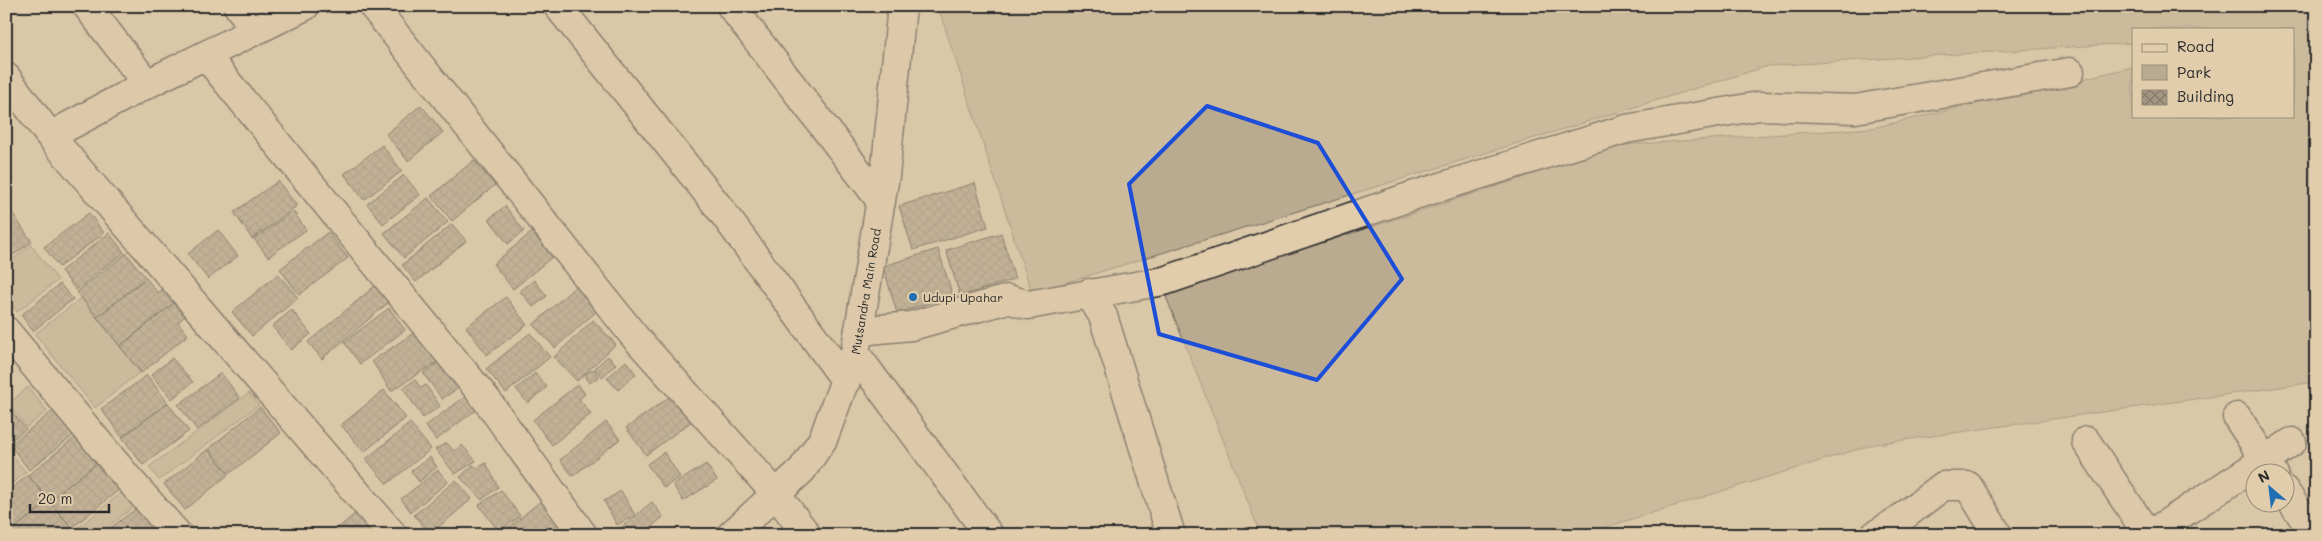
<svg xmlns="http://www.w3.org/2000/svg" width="2322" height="541" font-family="Mali,sans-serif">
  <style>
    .green { fill: #baaa90; stroke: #726a5e }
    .building { fill: url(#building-cross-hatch); stroke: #2b2b2b }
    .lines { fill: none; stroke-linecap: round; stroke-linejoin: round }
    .street-casing { stroke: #2b2b2b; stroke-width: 31 }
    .secondary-casing { stroke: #2b2b2b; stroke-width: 31 }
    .street { stroke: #e1cdac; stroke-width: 28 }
    .secondary { stroke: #e1cdac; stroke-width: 28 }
    .marked { fill: none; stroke: #1d4ed8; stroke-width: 4; stroke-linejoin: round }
    .poi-dot { fill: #1f6fb2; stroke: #e1cdac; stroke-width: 2 }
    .labels { text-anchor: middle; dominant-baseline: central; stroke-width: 4; stroke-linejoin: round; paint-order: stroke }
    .street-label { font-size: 12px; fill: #2b2b2b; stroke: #e1cdac }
    .poi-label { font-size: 12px; fill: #2b2b2b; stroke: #e1cdac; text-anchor: start }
  </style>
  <defs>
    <pattern id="building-cross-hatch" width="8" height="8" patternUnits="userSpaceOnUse" patternTransform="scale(1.25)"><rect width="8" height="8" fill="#a49781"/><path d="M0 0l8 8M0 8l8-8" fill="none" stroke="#867b6a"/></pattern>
  </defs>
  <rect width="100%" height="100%" fill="#dac7a7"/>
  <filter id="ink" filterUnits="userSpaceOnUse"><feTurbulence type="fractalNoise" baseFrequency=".02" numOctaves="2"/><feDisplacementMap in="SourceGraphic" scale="10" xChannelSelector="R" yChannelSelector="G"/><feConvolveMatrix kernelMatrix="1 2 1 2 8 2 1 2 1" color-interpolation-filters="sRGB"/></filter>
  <g filter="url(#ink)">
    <path class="green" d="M938 6H2316V382L1875 444 1580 535H1261L1165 294 1623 145 1872 128 2133 67V116H2293V29H2133V43L1768 66 1032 293Z
      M31 245 58 280 17 312 6 298V265Z
      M81 298 140 372 95 408 35 334Z
      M28 387 47 411 27 427 8 404Z
      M249 393 259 405 159 480 149 467Z
      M6 449 26 472 6 488Z
      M121 493 135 506 97 535H69Z"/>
    <path class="building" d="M421 105 443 132 408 161 386 134Z
      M382 145 402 171 364 200 344 174Z
      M474 160 495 185 452 221 431 196Z
      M404 175 420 195 383 224 367 204Z
      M278 181 297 206 252 239 234 212Z
      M975 183 988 227 913 250 899 206Z
      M428 198 448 222 404 258 384 233Z
      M505 206 524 231 508 244 489 219Z
      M11 211 32 242 6 260V214Z
      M293 211 306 230 268 257 254 239Z
      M89 213 104 233 59 267 44 247Z
      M452 224 466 241 416 282 402 265Z
      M218 230 238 256 208 279 188 254Z
      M328 232 348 258 299 295 280 269Z
      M532 232 552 257 513 289 493 264Z
      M109 233 124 252 76 290 61 271Z
      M1001 233 1015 279 960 296 946 250Z
      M938 249 953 296 897 313 883 266Z
      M126 253 146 278 97 317 77 292Z
      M278 274 298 298 252 336 232 312Z
      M146 278 158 293 163 289 174 303 120 346 97 317Z
      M534 280 547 296 533 307 520 291Z
      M60 284 73 299 33 331 21 315Z
      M375 286 389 302 322 359 308 342Z
      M576 286 598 310 555 348 533 325Z
      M506 297 527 325 487 355 466 327Z
      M174 303 185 316 178 322 188 335 141 373 120 346Z
      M389 308 405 330 360 364 344 342Z
      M292 310 311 334 291 350 272 326Z
      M593 320 616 344 577 381 554 357Z
      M418 330 438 361 391 391 372 361Z
      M530 333 550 357 506 393 486 369Z
      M608 356 616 364 602 377 595 368Z
      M172 358 193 382 172 399 151 375Z
      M441 360 460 387 442 399 423 373Z
      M626 361 636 374 618 390 607 378Z
      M594 369 599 377 589 383 585 374Z
      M221 373 240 398 197 430 178 405Z
      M535 373 547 387 528 403 516 389Z
      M147 375 168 403 122 437 101 409Z
      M415 380 421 388 426 385 440 406 423 418 403 388Z
      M578 384 585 394 579 399 591 414 552 445 533 420Z
      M384 390 406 418 364 452 341 425Z
      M470 393 480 407 436 440 425 426Z
      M672 395 692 421 646 455 626 428Z
      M168 403 189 431 143 465 122 437Z
      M6 405 26 429 6 445Z
      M260 407 281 433 229 474 208 449Z
      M54 410 74 435 29 470 10 445Z
      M606 422 620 439 573 476 560 460Z
      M410 423 431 449 387 484 366 459Z
      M77 436 98 462 49 501 28 475Z
      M447 443 454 451 462 445 476 461 455 474 435 449Z
      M208 449 229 474 185 510 164 484Z
      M664 452 680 477 664 488 647 464Z
      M430 457 437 467 419 482 411 471Z
      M98 462 120 489 72 528 49 501Z
      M486 463 498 487 482 500 460 477 473 465 477 468Z
      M706 464 717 480 683 501 673 485Z
      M438 470 448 482 411 512 401 499Z
      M28 475 49 501 6 535V493Z
      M456 480 472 499 430 534 414 515Z
      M501 490 520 516 499 532 479 505Z
      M621 491 635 515 617 525 604 501Z
      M549 494 571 520 553 535H512L507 529Z
      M49 501 72 528 64 535H7Z
      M652 502 663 517 642 535H622L618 530Z
      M140 506 161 535H101Z
      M357 512 375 535H330Z"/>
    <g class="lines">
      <g class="street-casing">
        <path id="street" d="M87 6 147 84
          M238 6 255 29
          M373 6 634 336 776 494 807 535
          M558 6 721 210 846 381
          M731 6 881 201
          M206 56 486 399 583 535
          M6 77 50 136 393 535
          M50 136 147 84 305 6
          M1089 293 1103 316 1171 535
          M6 331 126 476 178 535
          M859 331 911 326 1008 299 1028 305 1164 281 1415 195 1626 129 1759 106 1855 109 2070 72
          M855 353 989 535
          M2237 417 2274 474
          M2086 441 2148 535
          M2284 490 2315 535
          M1875 535 1900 519 1943 486H1968L1998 535
          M2149 535 2292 442"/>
      </g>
      <g class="secondary-casing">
        <g id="secondary">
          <path id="s1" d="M731 535 802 470 823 439 855 353 885 176 902 6"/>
        </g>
      </g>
      <use href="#street" class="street"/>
      <use href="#secondary" class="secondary"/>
    </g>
  </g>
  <path d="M0 0H2322V541H0ZM1207 106 1318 143 1402 279 1317 380 1159 334 1129 184Z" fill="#dac7a7" fill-opacity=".55" fill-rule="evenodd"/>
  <path class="marked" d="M1207 106 1318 143 1402 279 1317 380 1159 334 1129 184Z"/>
  <circle class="poi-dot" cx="913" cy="297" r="5"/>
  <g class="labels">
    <g class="street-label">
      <text stroke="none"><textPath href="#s1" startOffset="288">Mutsandra Main Road</textPath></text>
    </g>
    <g class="poi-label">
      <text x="923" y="297">Udupi Upahar</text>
    </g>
  </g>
  <rect width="2322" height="541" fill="none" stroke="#e1cdac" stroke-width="25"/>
  <rect x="12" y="12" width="2297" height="516" fill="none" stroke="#2b2b2b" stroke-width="2" filter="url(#ink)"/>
  <rect x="2132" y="28" width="162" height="90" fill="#e1cdac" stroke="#988c78"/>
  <rect x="2142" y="44" width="25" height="8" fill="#e1cdac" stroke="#988c78"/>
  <text x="2177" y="52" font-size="15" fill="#2b2b2b">Road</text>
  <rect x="2142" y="65" width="25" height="15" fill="#baaa90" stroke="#988c78"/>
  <text x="2177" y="78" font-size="15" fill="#2b2b2b">Park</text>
  <rect x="2142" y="90" width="25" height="15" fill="url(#building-cross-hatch)" stroke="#988c78"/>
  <text x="2177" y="102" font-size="15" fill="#2b2b2b">Building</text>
  <g transform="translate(2270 488) rotate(332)"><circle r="24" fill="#e1cdac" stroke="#988c78"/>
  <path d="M0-4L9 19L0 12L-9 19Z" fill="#1f6fb2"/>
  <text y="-8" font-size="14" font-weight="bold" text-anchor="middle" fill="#2b2b2b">N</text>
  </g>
  <path d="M30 504v8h79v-8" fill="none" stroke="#2b2b2b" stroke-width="2.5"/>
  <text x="38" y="504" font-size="15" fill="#2b2b2b" stroke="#e1cdac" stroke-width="4" paint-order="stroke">20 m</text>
</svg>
